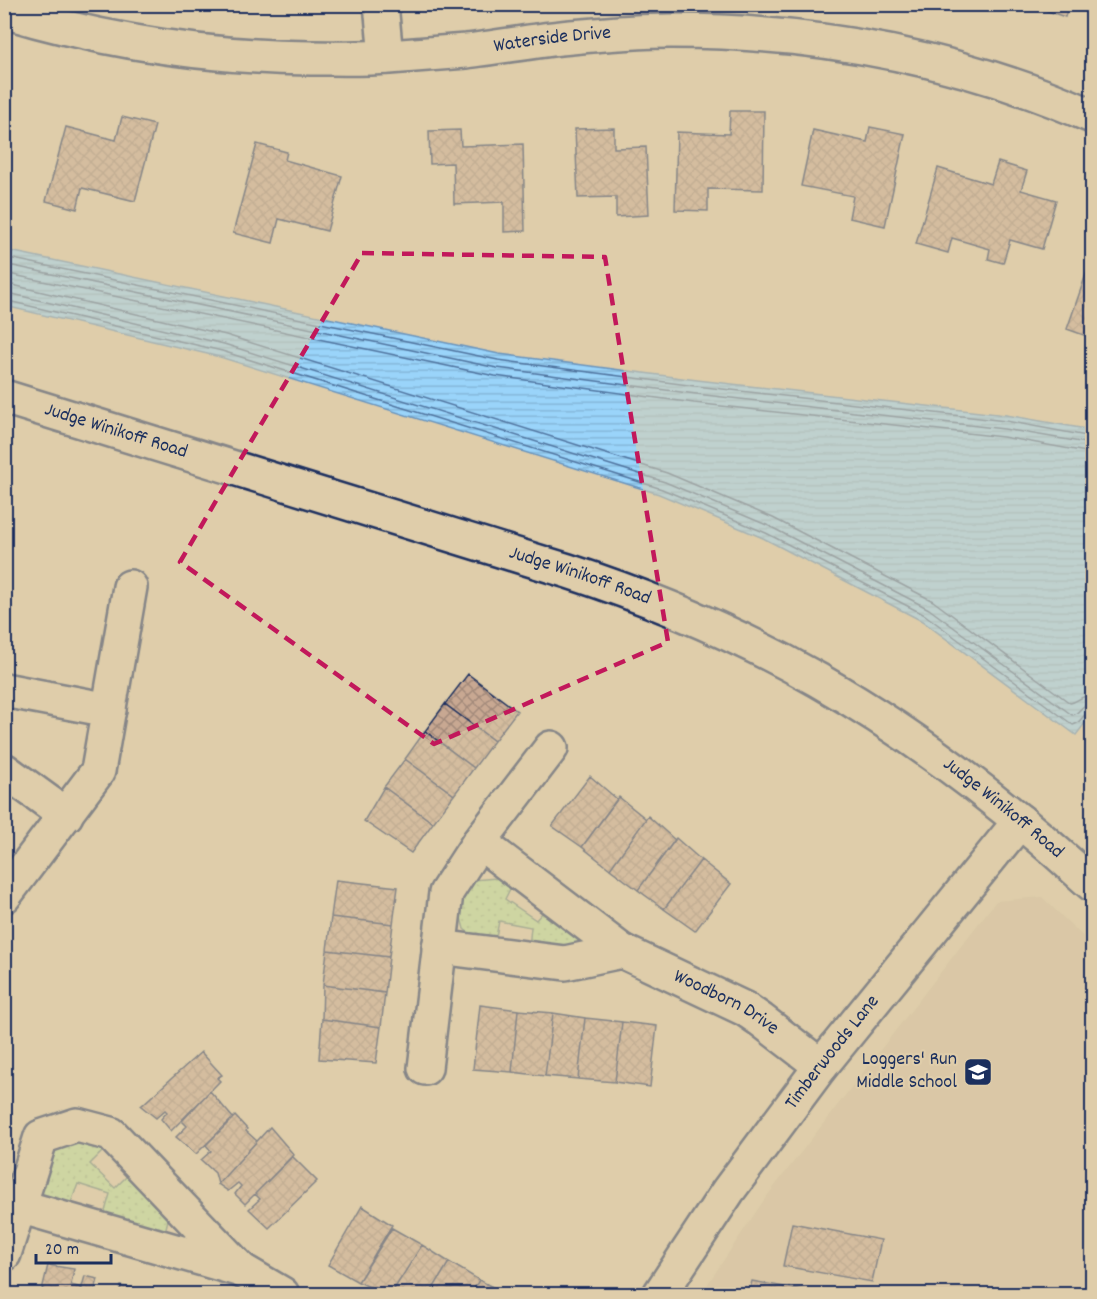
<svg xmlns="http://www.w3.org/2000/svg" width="1097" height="1299" font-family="Dekko,sans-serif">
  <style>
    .built { fill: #d4bfa2 }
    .grass { fill: url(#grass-dots); stroke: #6a867c; stroke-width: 1.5 }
    .water { fill: url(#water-rules); stroke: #6792bc; stroke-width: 1.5 }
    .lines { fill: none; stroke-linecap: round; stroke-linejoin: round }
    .shore { stroke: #4e719c; stroke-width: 1.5 }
    .building { fill: url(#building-cross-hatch); stroke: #1b2f5e; stroke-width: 1.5 }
    .minor-casing { stroke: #1b2f5e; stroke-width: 38 }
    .minor { stroke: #dfcdaa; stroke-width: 33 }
    .marked { fill: none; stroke: #c2185b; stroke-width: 4.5; stroke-dasharray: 12 8; stroke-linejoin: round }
    .labels { text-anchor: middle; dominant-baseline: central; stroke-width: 4.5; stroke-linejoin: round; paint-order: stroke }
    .street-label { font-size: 20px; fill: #1b2f5e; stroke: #dfcdaa }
    .poi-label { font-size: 20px; fill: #1b2f5e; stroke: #dfcdaa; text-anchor: end }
  </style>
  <defs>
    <pattern id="grass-dots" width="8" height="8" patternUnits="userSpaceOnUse" patternTransform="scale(1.5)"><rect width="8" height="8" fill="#bade99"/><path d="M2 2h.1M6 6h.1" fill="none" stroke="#9fbf86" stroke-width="1.8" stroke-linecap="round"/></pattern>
    <pattern id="water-rules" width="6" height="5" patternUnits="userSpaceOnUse" patternTransform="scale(1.5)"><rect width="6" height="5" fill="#9ad4fa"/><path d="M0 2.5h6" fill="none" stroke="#84b6d9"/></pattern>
    <pattern id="building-cross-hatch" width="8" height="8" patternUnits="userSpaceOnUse" patternTransform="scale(1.5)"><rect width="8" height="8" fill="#c8a892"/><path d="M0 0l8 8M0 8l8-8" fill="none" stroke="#a2897a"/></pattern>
  </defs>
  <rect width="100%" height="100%" fill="#dfcdaa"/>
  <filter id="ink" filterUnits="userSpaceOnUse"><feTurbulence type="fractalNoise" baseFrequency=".0167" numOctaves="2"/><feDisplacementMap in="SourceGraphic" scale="12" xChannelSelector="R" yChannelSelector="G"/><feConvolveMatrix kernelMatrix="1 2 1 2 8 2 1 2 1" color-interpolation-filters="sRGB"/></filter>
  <g filter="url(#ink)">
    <path class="built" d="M1042 897 1092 945V1294H701L764 1200 996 901Z"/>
    <path class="grass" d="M509 877 515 879 505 899 536 920 549 905 587 938 580 951 529 948 531 927 499 921 495 942 477 939 464 929 461 918 460 903 463 893 473 880Z
      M78 1138 105 1149 90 1164 115 1188 130 1173 167 1215 168 1220 165 1232 104 1215 110 1194 78 1184 70 1205 43 1201 38 1193 49 1154 60 1145Z"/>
    <path class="water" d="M5 250 499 354 697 380 1006 415 1086 429 1092 432V714L1076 735 922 621 763 538 659 494 220 357 5 306Z"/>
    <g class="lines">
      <path class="shore" d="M4 257 498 360 696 386 1006 421 1092 437
        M4 264 497 368 696 394 1004 429 1092 444
        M4 273 495 376 694 403 1003 437 1092 453
        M4 283 226 335 667 473 773 518 933 601 1070 703C1078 702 1081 695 1092 695
        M4 292 224 344 665 482 769 526 929 609 1072 715C1080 714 1080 704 1092 704
        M4 300 222 351 662 489 766 533 925 615 1073 725C1081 724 1083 712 1092 711"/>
    </g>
    <path class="building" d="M1043 4H1069L1065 17 1042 9Z
      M1081 4H1092V29L1084 26 1090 8Z
      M730 111H764L763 190 708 189V211L675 210 677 132 729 134Z
      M122 117 155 125 135 201 82 188 77 209 46 201 66 127 116 140Z
      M870 127 905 134 885 226 849 218 853 196 801 186 813 130 867 142Z
      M614 128V148L646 147 649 215 616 217V197L578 198 575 129Z
      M460 130 461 146 523 144 525 231 504 232V202L454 204 453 163 430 164 429 131Z
      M257 144 287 152 285 160 342 176 327 231 279 219 273 243 233 233Z
      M998 162 1027 171 1021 190 1056 200 1042 249 1010 240 1003 263 988 259 990 249 952 238 948 253 916 244 938 168 991 184Z
      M1092 257V338L1067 329Z
      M468 674 517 711 494 741 445 704Z
      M445 704 494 741 474 768 425 731Z
      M425 731 474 768 454 795 405 759Z
      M405 759 454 795 433 823 384 787Z
      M590 776 617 799 582 847 552 826Z
      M384 787 433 823 411 853 364 821Z
      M619 797 646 819 610 869 582 847Z
      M648 816 675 840 638 890 610 869Z
      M676 838 701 860 664 909 638 890Z
      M701 860 731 884 695 931 664 909Z
      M336 880 398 887 393 924 331 917Z
      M331 917 393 924 389 957 327 950Z
      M327 950 389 957 385 993 323 985Z
      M323 985 385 993 381 1027 322 1019Z
      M480 1005 518 1010 512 1072 473 1069Z
      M518 1010 553 1013 545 1076 512 1072Z
      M553 1013 585 1018 578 1079 545 1076Z
      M585 1018 622 1022 615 1082 578 1079Z
      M322 1019 381 1027 376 1063 319 1059Z
      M622 1022 657 1026 650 1087 615 1082Z
      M201 1052 222 1075 217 1078 220 1081 171 1131 161 1119 167 1112 165 1110 156 1118 141 1106Z
      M210 1091 233 1118 196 1154 176 1137 187 1126 182 1121Z
      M235 1116 247 1129 246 1131 257 1141 218 1184 215 1173 201 1160 211 1151 206 1145Z
      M270 1127 294 1155 245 1204 235 1194 241 1186 238 1183 228 1191 218 1184Z
      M292 1156 317 1181 269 1228 249 1209 260 1199 255 1194Z
      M362 1206 392 1225 358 1282 328 1265Z
      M792 1223 881 1240 872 1282 783 1266Z
      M392 1228 422 1245 391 1294H386L358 1282Z
      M422 1245 449 1262 430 1294H391Z
      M449 1262 479 1280 471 1294H430Z
      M48 1265 74 1269 71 1285 82 1288 80 1294H41Z
      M85 1276 98 1279 94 1294H80Z
      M479 1280 506 1294H471Z
      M752 1281 822 1294H749Z
      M121 1286 144 1290 143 1294H119Z"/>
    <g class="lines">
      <g class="minor-casing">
        <g id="minor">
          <path d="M381 4 386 57"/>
          <path id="s1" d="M4 11C103 41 208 57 311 58 337 58 363 59 389 57 415 55 441 53 466 51 501 47 536 40 571 37 603 34 638 31 671 31 816 31 960 58 1092 116"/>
          <path id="s2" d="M4 397 568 571C654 599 739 635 818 680 918 737 1008 807 1092 884"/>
          <path d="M4 690 109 710"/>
          <path d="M4 770 66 815"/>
          <path id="s3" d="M479 842 622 951 745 1009 761 1020 821 1066"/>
          <path d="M4 896 98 771 130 587"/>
          <path d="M439 947 565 963 622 951"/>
          <path d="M425 1068 446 893 479 842 551 748"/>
          <path d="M4 1254 41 1137 77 1125 111 1134 241 1270 19 1206"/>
          <path d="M241 1270 282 1294"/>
          <path id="s4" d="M660 1294 728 1191 821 1066 1020 821"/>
        </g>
      </g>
      <use href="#minor" class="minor"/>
    </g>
  </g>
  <path d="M0 0H1097V1299H0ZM362 253 605 257 668 642 434 744 180 562Z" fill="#dfcdaa" fill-opacity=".55" fill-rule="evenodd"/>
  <path class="marked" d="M362 253 605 257 668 642 434 744 180 562Z"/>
  <defs>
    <g id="school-square" transform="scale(1.5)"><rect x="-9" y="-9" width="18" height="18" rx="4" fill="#1b2f5e" stroke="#dfcdaa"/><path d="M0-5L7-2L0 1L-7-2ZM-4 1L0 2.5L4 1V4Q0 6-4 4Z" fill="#fff"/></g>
  </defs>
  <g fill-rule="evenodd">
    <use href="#school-square" x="978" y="1072"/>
  </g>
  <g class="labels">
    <g class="street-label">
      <text stroke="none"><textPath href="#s1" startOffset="554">Waterside Drive</textPath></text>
      <text stroke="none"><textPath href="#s2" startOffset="117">Judge Winikoff Road</textPath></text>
      <text stroke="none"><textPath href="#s2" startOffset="603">Judge Winikoff Road</textPath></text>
      <text stroke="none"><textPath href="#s2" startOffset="1089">Judge Winikoff Road</textPath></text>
      <text stroke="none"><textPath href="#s3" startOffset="296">Woodborn Drive</textPath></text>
      <text stroke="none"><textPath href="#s4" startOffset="297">Timberwoods Lane</textPath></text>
    </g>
    <g class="poi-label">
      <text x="957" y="1060">Loggers' Run<tspan x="957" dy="23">Middle School</tspan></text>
    </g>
  </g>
  <rect width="1097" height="1299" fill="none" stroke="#dfcdaa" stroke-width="24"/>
  <rect x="12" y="12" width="1073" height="1275" fill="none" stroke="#1b2f5e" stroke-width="2" filter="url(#ink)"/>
  <path d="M36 1254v9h75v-9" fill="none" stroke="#1b2f5e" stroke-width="3"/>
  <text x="45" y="1254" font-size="18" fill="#1b2f5e" stroke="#dfcdaa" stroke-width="4.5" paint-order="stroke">20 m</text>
</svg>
